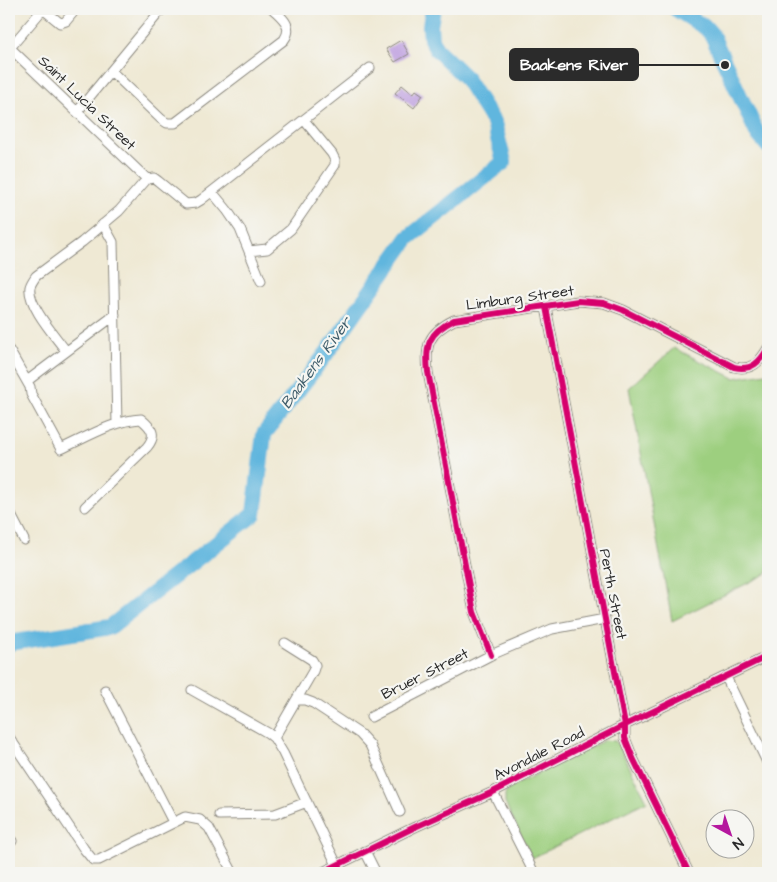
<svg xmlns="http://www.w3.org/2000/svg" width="777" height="882" font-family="'Architects Daughter',sans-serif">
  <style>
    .green { fill: #9dcf7f; stroke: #647d55 }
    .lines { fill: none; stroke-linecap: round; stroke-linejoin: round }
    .river { stroke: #61b6de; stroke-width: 16 }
    .building { fill: #bc9bdf }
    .minor-casing { stroke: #8d8a80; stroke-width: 11 }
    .minor { stroke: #fff; stroke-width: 9 }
    .cycleway-casing { stroke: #f6f6f2; stroke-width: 9 }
    .cycleway { stroke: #d6006c; stroke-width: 6 }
    .labels { text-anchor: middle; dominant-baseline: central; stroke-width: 4.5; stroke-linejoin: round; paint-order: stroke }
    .street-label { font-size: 15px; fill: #2b2b2b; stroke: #f6f6f2 }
    .water-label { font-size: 16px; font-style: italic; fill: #3e5c6a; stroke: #f6f6f2 }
    .leader { fill: none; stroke: #2b2b2b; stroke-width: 2 }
    .callout-dot { fill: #2b2b2b; stroke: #f6f6f2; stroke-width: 2 }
    .callout { fill: #2b2b2b; stroke: #2b2b2b; stroke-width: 2 }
    .callout-label { font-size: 16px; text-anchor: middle; font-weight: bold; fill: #fff }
  </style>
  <rect width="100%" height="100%" fill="#f6f6f2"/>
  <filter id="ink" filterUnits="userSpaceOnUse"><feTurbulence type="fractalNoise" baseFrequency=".02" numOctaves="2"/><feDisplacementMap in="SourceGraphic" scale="10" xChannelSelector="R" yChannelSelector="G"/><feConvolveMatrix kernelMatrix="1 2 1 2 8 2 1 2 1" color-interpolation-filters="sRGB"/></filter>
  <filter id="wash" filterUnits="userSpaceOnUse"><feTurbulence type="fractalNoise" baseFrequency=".0096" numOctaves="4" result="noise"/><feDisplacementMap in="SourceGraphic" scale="20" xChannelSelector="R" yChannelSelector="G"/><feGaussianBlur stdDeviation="1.12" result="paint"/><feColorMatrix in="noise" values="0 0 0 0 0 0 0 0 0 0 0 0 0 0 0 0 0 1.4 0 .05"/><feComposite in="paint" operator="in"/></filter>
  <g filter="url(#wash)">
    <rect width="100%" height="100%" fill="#efe9d4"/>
    <path class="green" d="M674 348 734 378 766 373 768 374V573L672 621 629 388Z
      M605 740 615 741 618 744 647 801 532 858 505 803V794L511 787Z"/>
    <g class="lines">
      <path class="river" d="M676 9 706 28 712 35 757 133 768 146
        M9 643 110 627 254 514 264 434 326 354 408 238 504 162 494 123 465 77 436 49 431 39 430 26 433 9"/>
    </g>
    <g id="blocks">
      <path class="building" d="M401 40 409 54 395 62 386 49Z
        M402 85 413 94 416 90 423 95 414 108 395 93Z"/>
    </g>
  </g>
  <g filter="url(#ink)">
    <use href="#blocks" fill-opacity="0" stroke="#8d8a80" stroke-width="1"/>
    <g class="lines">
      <g class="minor-casing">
        <path id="minor" d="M9 47 147 179
          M9 49 43 9 60 23 66 21 76 9
          M111 71 161 119 167 123H175L284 40C294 26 282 18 273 9
          M77 112 162 9
          M147 179 154 178 158 181 186 204 196 203 201 200 370 68
          M212 192 227 210 240 229 261 281
          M103 224 113 242 117 424
          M249 251 267 249 291 229 335 165V160L332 154 304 120
          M546 307 625 725V738L633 758 689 873
          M9 350 30 387 31 394 61 449C85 438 115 420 141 419 152 428 157 435 147 447L85 507
          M66 351C56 337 27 305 30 287 31 283 34 279 36 276L82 242 119 211 147 179
          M27 381 115 315
          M9 511 24 540
          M491 655 474 612 428 372C425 345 428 333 454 320L578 301 604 303 623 310 734 367C752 371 760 362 768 348
          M726 677 768 764
          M105 690 173 822
          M192 690 268 733 274 738 283 753 337 865
          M297 700H305L313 703 360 734 370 745 400 812
          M371 717 491 655 552 629 605 619
          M9 737 84 849 93 860H99L185 817 200 820 209 828 233 873
          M274 738 313 671 315 665 312 660 285 643
          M493 792 534 873
          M219 815 275 814 307 802
          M9 840 12 841
          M365 851 376 873
          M321 873 415 827 493 792 625 725 768 656"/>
      </g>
      <use href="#minor" class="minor"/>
      <g class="cycleway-casing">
        <path id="cycleway" d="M546 307 625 725V738L633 758 689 873
          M491 655 474 612 428 372C425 345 428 333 454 320L578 301 604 303 623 310 734 367C752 371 760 362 768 348
          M321 873 415 827 493 792 625 725 768 656"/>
      </g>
      <use href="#cycleway" class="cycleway"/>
    </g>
  </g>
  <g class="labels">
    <g class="street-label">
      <text transform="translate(87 103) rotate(44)">Saint Lucia Street</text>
      <text transform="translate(520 298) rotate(-8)">Limburg Street</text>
      <text transform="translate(613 594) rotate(79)">Perth Street</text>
      <text transform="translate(425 674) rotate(-27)">Bruer Street</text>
      <text transform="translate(539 754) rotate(-27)">Avondale Road</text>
    </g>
    <g class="water-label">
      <text transform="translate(316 363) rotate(-54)">Baakens River</text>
    </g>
  </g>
  <path class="leader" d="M725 65L638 65"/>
  <circle class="callout-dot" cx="725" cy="65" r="5"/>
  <rect class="callout" x="510" y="49" width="128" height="31" rx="5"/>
  <g class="callout-label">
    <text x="574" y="70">Baakens River</text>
  </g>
  <rect width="777" height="882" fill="none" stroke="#f6f6f2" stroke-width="30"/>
  <g transform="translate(730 834) rotate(140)"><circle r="24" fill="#f6f6f2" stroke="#a5a5a2"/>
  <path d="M0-4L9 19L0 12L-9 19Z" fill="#b5179e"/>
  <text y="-8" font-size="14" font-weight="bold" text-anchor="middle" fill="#2b2b2b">N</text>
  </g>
</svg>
